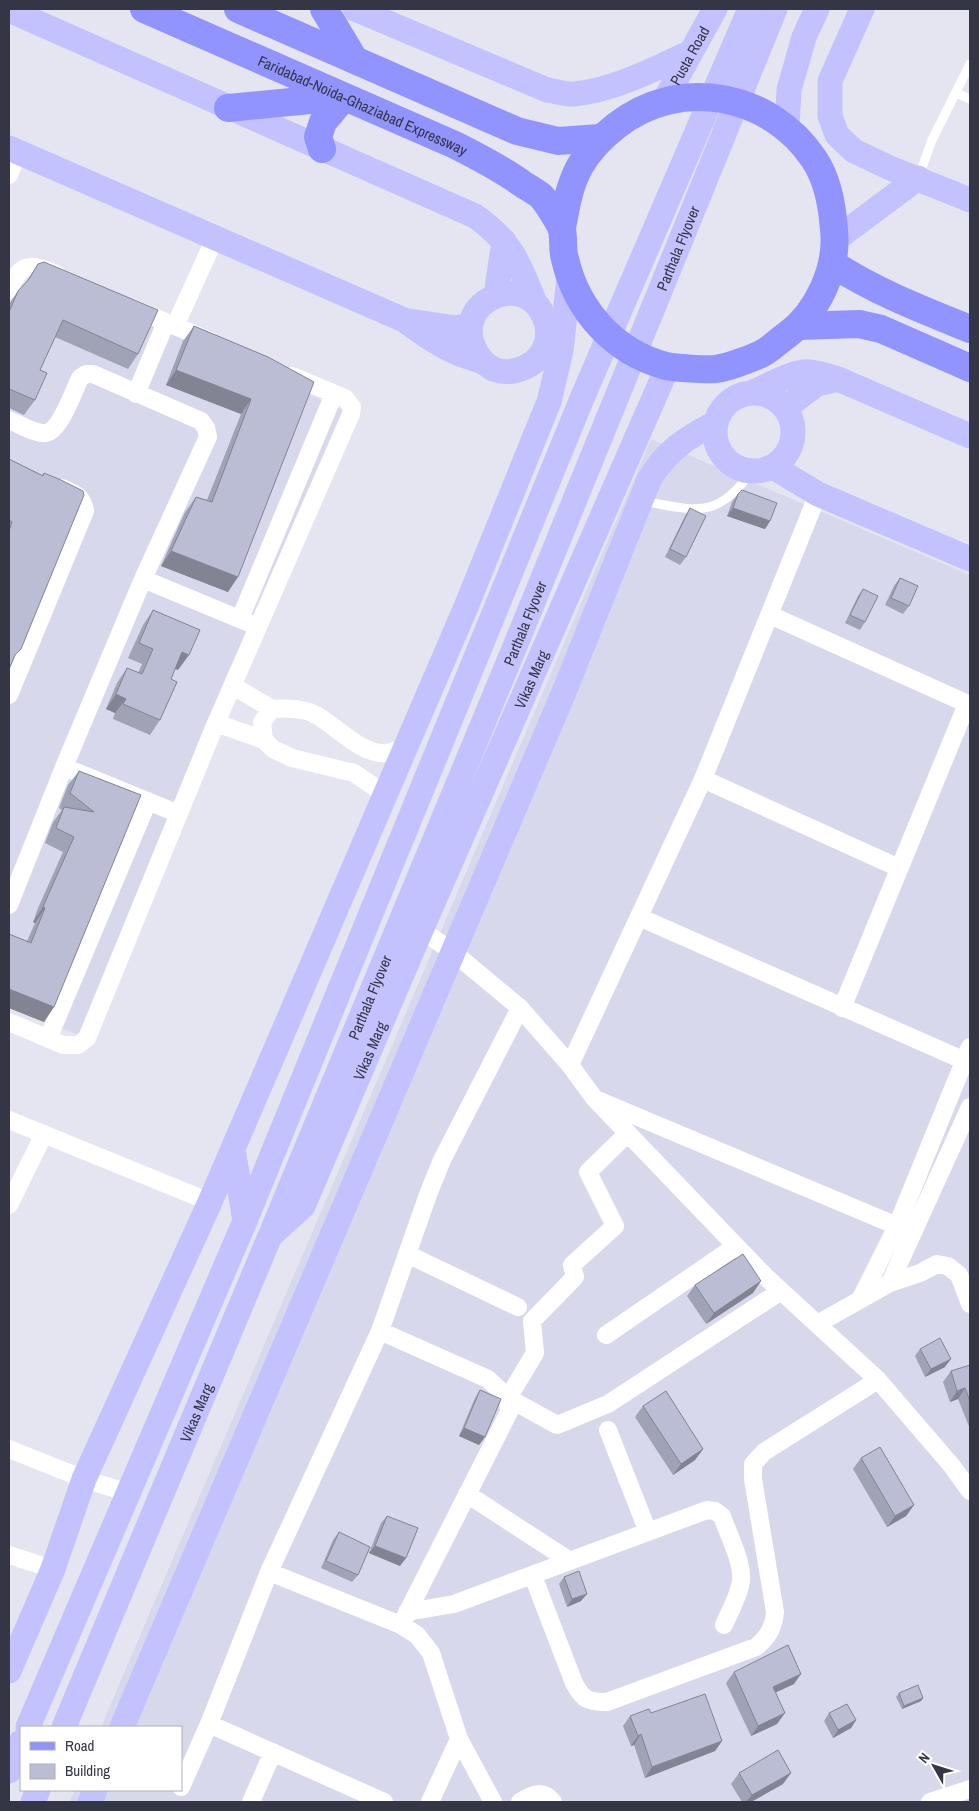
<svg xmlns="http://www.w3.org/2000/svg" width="979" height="1811" font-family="'Archivo Narrow',sans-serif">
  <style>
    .residential { fill: #d7d8eb }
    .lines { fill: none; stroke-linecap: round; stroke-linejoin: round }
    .lane { stroke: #fff; stroke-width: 9 }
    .street { stroke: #fff; stroke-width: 18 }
    .secondary { stroke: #c3c2ff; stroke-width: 25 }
    .primary { stroke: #9194ff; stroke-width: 28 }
    .wall { fill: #a0a3b6 }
    .shaded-wall { fill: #828494 }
    .building { fill: #babdd4; stroke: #828494 }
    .labels { text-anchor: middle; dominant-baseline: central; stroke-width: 4.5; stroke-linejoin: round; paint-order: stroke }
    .street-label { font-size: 15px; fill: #343645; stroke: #fff }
  </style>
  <rect width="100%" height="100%" fill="#e5e5f2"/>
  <path class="residential" d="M35 266 351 414 87 1038 9 1008V322Z
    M651 439 970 575V1802H69L75 1790H181V1727H101Z"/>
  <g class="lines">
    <path class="lane" d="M956 93 970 99
      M919 176 932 140 970 64
      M642 501C695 510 716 521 751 472"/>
    <path class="street" d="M9 175 18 152
      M9 290C21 262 30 263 56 274
      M133 308 210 341
      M175 326 215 238
      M136 394 166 322
      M9 420C19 424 31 432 42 433 59 436 73 392 80 378L86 374H93L201 421 206 428 208 437 143 579 64 767
      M143 579 249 623
      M770 615 970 705
      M240 619 334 394
      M233 686 272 709
      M9 695 85 511C82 496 76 494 62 488
      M216 723 264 740
      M703 779 899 868
      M383 797 376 788 354 773 292 758 273 749 264 740 262 722 272 709C285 708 297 708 310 712 334 722 360 756 387 753 393 752 399 749 405 747
      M9 905 64 767 179 814
      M639 917 965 1061
      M421 930 453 952 520 1008 570 1065 594 1098 736 1246 768 1279 878 1380 952 1466 970 1491
      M842 1008 967 704
      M9 1022 63 1045H78L87 1038 216 723 351 414 352 407 345 398 292 376
      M48 1039 148 801
      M570 1065 703 779 818 494
      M600 1101 897 1226
      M9 1120 210 1202
      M628 1133 588 1172 615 1226 572 1265 575 1277 532 1321 535 1353 508 1398 557 1425 608 1404 781 1291
      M9 1205 44 1134
      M407 1254 518 1307
      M890 1283 970 1107
      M860 1300 897 1226 970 1047
      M817 1324 890 1283 920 1273 937 1264 948 1266 959 1275 970 1304
      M380 1331 488 1379 508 1398 509 1412 401 1625
      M606 1335 736 1246
      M608 1430 648 1532
      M9 1449 84 1479 129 1493
      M467 1494 570 1561
      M9 1555 53 1569
      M269 1572 401 1625 417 1635 431 1653 459 1739 493 1802
      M533 1576 574 1683C583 1700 588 1702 607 1702L756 1647C768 1637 774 1627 775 1612L753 1479V1464L764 1452 878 1380
      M407 1612 454 1604 707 1510 715 1511 722 1516C728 1534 743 1562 741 1581 739 1596 730 1611 724 1625
      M209 1724 384 1802
      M181 1787 209 1724 269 1572 380 1331 429 1192 442 1160 520 1008
      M251 1802 273 1752
      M430 1802 459 1739
      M520 1802C532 1794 543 1789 553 1802
      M930 1802 970 1789"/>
    <g class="secondary">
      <path d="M355 9 547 90C556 91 566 95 574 94 612 91 657 68 691 52"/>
      <path d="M862 9 830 81V116L837 135 854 151 890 168 970 200"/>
      <path d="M9 10 475 216C512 242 519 263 535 303"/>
      <path id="s1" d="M664 101 715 9"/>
      <path d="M787 128 789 90 804 37 817 9"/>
      <path d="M9 148 404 320C422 333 441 347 462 355 468 357 474 359 480 361 485 363 489 366 493 369 513 377 540 365 546 344 549 334 548 324 543 315 521 266 439 308 483 362"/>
      <path d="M835 240 918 178"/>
      <path d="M496 295 504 241"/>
      <path d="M409 321 456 328 470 325"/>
      <path d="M753 392C768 386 794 370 810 372 820 373 829 376 838 379L970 436"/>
      <circle cx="754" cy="432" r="39"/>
      <path d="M785 408 817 384 838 379"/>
      <path d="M773 467 818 494 970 559"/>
      <path d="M233 1149 245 1221"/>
      <path id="s2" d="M273 1229 516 644 775 9"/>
      <path d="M9 1671 53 1569 84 1479 210 1202 466 607 535 436 549 402 561 351 569 277"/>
      <path d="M28 1727 245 1221 583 396 750 9"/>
      <path id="s3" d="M64 1727 270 1236 303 1206 421 930 668 366"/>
      <path d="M122 1727 562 697 649 480C666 451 686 438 715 423"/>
      <path d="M9 1771 21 1742"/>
      <path d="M33 1802 38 1790"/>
      <path d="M90 1802 95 1790"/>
    </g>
    <g class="primary">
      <path id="s4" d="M144 9 455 145C479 157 502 169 524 185 529 188 536 192 541 196 546 201 560 223 562 230 564 239 562 250 565 259 577 311 614 352 666 366 675 368 706 370 716 369 728 367 748 360 759 355 769 351 778 341 787 335 818 312 838 268 834 230 832 205 828 180 814 159 770 93 679 76 616 126 602 137 589 150 580 166 569 186 566 206 562 228"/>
      <path d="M238 9 517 131 558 141 600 138"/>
      <path d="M324 9 354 59"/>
      <path d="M228 108 342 97"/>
      <path d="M322 149 318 137 323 122 344 97"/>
      <path d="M833 264C876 292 923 310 970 329"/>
      <path d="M798 326 859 324 881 329 970 368"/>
    </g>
  </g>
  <path class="wall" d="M38 264 138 354 128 369 55 337 40 370 35 400 24 415 9 408V304L18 291 24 285Z
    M194 326 268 357 228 592 161 566 185 512 196 497 207 500 241 414 166 385 183 341Z
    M9 459 42 475 44 473 12 661 9 669Z
    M738 494 770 521 765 529 727 516 732 502Z
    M690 508 686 557 680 565 665 557 685 516Z
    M900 578 909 606 903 614 885 605 894 586Z
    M863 589 865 622 860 630 845 623 858 596Z
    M153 610 178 670 175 669 171 679 160 720 150 735 113 719 115 713 106 709 117 683 127 668 138 673 142 664 128 658 143 625Z
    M79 771 141 795 44 1022 9 1008V934L27 941 35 923 33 922 38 908 63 852 45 843 53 822 62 810 59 808 68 785Z
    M695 1285 753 1293 706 1324 687 1296Z
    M920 1349 945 1367 925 1377 915 1356Z
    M970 1365V1429L958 1399 950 1402 943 1382 951 1371Z
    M480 1390 479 1445 459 1436 475 1398Z
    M643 1406 703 1449 695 1460 673 1475 635 1417Z
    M861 1458 914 1505 906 1516 887 1527 853 1469Z
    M387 1516 400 1566 369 1553 381 1523Z
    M339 1532 358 1575 352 1582 321 1568 333 1540Z
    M564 1577 581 1601 567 1607 559 1584Z
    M734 1672 794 1684 775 1693 777 1724 751 1736 726 1683Z
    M899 1693 923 1698 921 1701 902 1709 896 1697Z
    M651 1713 722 1741 715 1751 645 1778 634 1745 631 1746 623 1726 630 1716Z
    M829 1713 856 1720 851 1728 833 1738 824 1721Z
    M739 1773 783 1784 751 1802H742L731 1784Z"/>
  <path class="shaded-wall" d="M176 370 251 399 241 414 166 385Z
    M733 508 770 521 765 529 727 516Z
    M171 551 238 577 228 592 161 566Z
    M182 652 189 655 178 670 172 667Z
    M116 694 126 699 115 713 106 709Z
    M43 907 45 908 35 923 33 922Z
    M9 989 54 1007 44 1022 9 1008Z
    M761 1281 753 1293 706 1324 714 1313Z
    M951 1359 945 1367 925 1377 931 1369Z
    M965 1388 958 1399 950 1402 957 1391Z
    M464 1428 485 1437 479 1445 459 1436Z
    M703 1449 695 1460 673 1475 681 1464Z
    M914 1505 906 1516 887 1527 895 1516Z
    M375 1546 406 1558 400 1566 369 1553Z
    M587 1594 581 1601 567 1607 572 1599Z
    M801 1674 794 1684 765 1697 773 1687Z
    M923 1698 921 1701 902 1709 904 1706Z
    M785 1713 777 1724 751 1736 758 1726Z
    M856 1720 851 1728 833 1738 838 1730Z
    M641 1734 634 1745 631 1746 638 1736Z
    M722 1741 715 1751 645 1778 652 1767Z
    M791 1773 783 1784 751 1802H746L752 1795Z"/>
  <path class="building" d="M44 262 158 310 138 354 63 320 40 370 47 373 35 400 9 389V312L18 291 29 279 38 264Z
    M194 326 268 357 314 382 238 577 171 551 196 497 212 502 251 399 176 370Z
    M9 459 43 476 44 473 61 480 83 491 84 495 21 649 15 655 9 669V531L12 522 9 520Z
    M742 490 777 503 770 521 733 508 738 494Z
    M690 508 706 516 686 557 670 549Z
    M900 578 918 586 909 606 891 598Z
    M863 589 878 596 865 622 850 615Z
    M153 610 200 630 189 655 182 652 171 679 177 682 160 720 123 704 126 699 116 694 127 668 142 674 153 649 139 643Z
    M79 771 141 795 54 1007 9 989V934L31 943 45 908 43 907 49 893 74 837 56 828 64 807 94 812 70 793Z
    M743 1254 761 1281 714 1313 695 1285Z
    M940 1338 951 1359 931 1369 920 1349Z
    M970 1365V1401L965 1388 957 1391 951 1371Z
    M480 1390 501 1399 485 1437 464 1428Z
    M666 1391 703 1449 681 1464 643 1406Z
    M880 1447 914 1505 895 1516 861 1458Z
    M387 1516 418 1528 406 1558 375 1546Z
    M339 1532 370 1547 358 1575 326 1561Z
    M579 1571 587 1594 572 1599 564 1577Z
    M788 1645 801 1674 773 1687 785 1713 758 1726 734 1672Z
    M918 1685 923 1698 904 1706 899 1693Z
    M705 1694 722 1741 652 1767 641 1734 638 1736 630 1716 649 1709 651 1713Z
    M847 1704 856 1720 838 1730 829 1713Z
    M778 1750 791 1773 752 1795 739 1773Z"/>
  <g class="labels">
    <g class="street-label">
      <text stroke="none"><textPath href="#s1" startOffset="52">Pusta Road</textPath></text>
      <text stroke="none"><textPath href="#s4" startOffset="239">Faridabad-Noida-Ghaziabad Expressway</textPath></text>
      <text stroke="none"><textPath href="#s2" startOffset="1061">Parthala Flyover</textPath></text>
      <text stroke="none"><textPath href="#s2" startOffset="656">Parthala Flyover</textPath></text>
      <text stroke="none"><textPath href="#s3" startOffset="1151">Vikas Marg</textPath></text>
      <text stroke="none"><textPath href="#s2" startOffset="251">Parthala Flyover</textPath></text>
      <text stroke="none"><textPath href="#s3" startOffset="746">Vikas Marg</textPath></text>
      <text stroke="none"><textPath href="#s3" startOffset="341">Vikas Marg</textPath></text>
    </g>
  </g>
  <rect width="979" height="1811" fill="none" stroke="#343645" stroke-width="20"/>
  <rect x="20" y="1726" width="162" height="65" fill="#ffffff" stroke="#aeafb5"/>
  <rect x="30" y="1742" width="25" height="8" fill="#9194ff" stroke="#aeafb5"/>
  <text x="65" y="1751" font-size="15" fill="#343645">Road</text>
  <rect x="30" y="1764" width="25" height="15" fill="#babdd4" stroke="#aeafb5"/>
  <text x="65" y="1776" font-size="15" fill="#343645">Building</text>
  <g transform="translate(934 1766) rotate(309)" stroke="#ffffff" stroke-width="4" paint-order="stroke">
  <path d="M0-4L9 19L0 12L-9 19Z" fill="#343645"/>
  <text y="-8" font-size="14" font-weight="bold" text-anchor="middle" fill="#343645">N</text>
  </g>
</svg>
